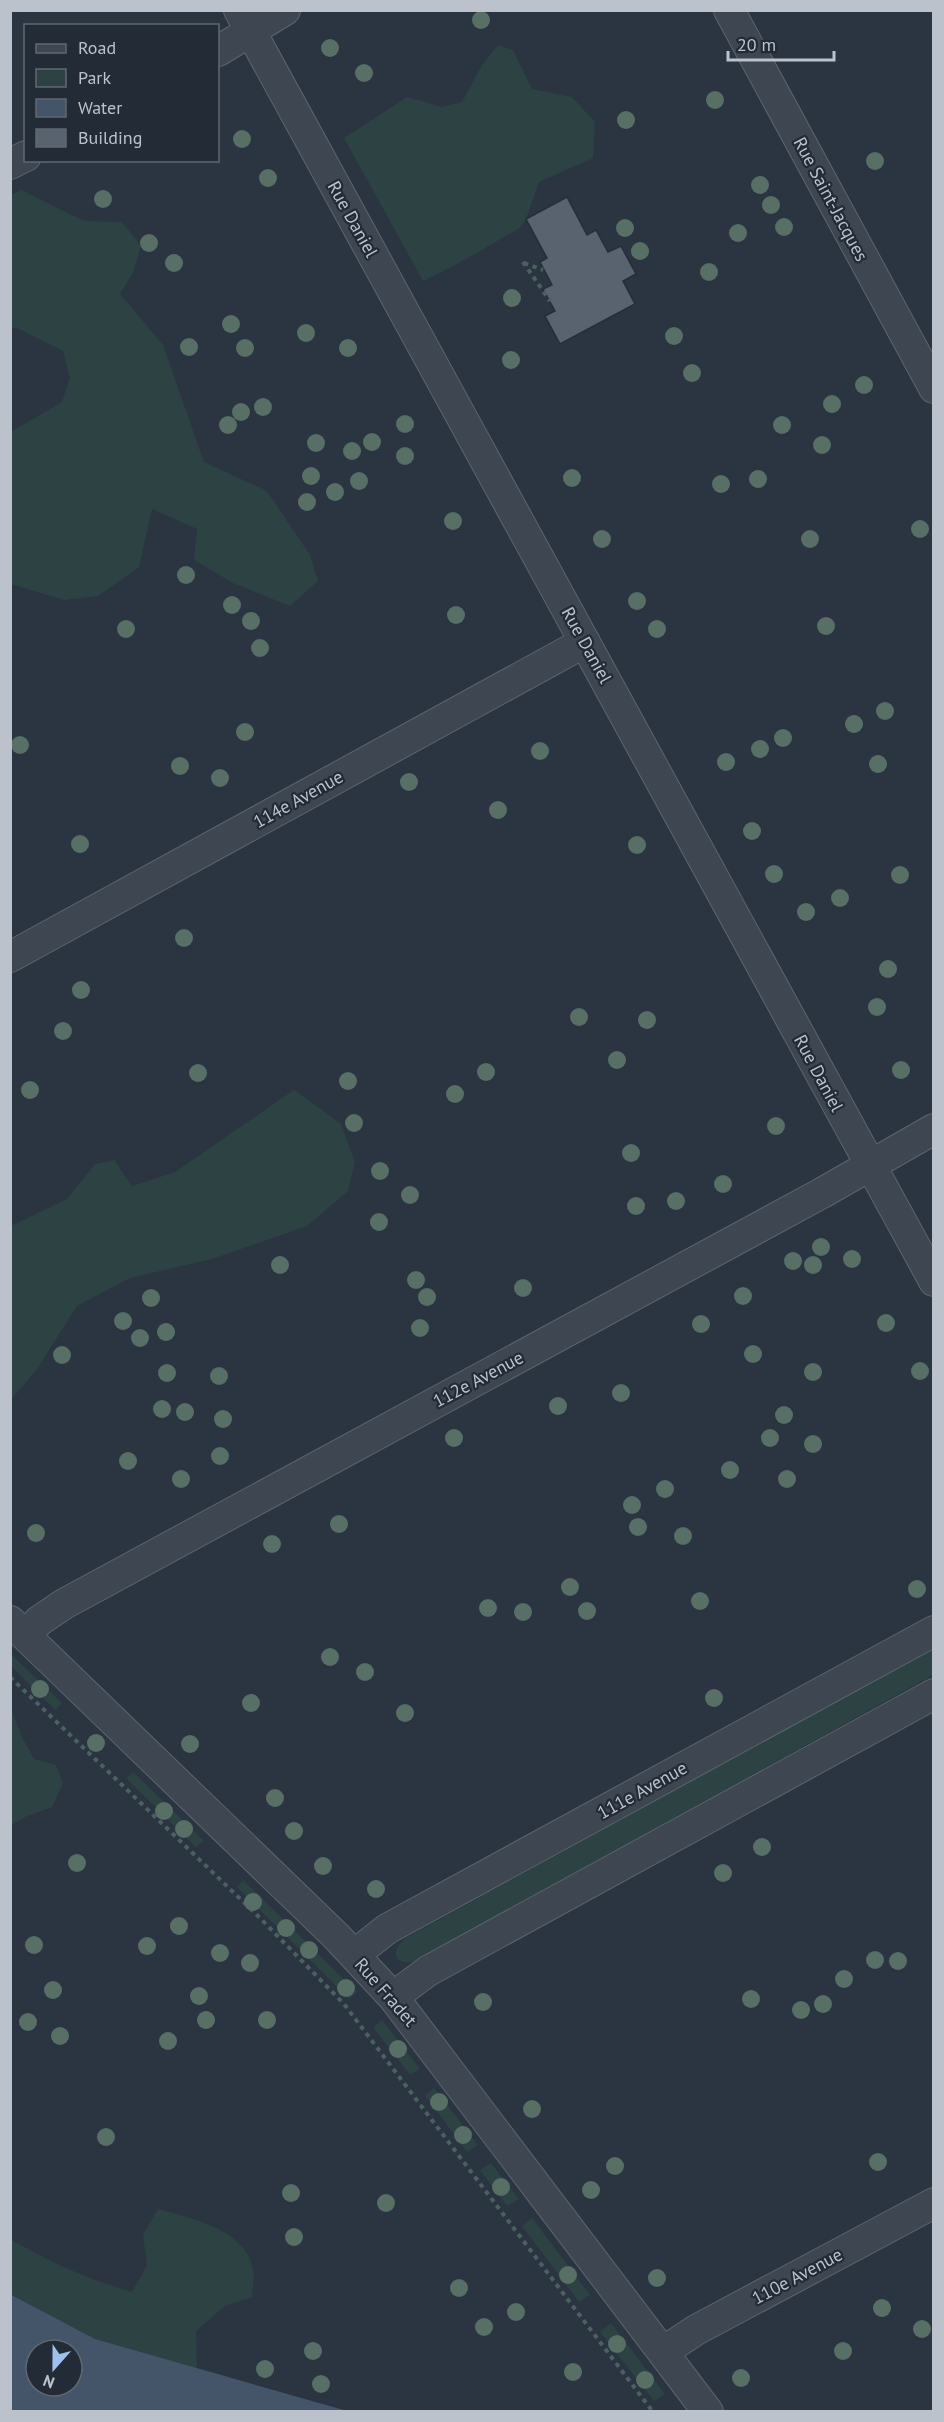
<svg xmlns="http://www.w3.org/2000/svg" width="944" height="2422" font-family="'PT Sans',sans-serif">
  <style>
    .green { fill: #2d4243 }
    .water { fill: #445569; fill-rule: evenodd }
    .building { fill: #596370; stroke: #252e38; stroke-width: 1.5 }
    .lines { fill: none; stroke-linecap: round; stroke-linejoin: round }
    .street-casing { stroke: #5c656e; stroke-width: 32 }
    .path { stroke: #4c5f61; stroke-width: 4; stroke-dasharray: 4.5 4.5; stroke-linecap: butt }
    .street { stroke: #3e4751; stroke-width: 30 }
    .tree { fill: #576f65 }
    .labels { text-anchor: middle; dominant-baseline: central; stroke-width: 4.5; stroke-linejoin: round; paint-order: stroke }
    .street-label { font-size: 18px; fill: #bbc2cb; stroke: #232c36 }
  </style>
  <rect width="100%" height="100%" fill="#2a3541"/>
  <path class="green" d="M498 45 513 50 532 89 572 97 595 122 593 158 539 182 526 219 520 228 457 264 423 281 344 138 407 97 442 107 462 102 482 65Z
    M21 190 84 221 122 222 141 246 133 273 120 294 163 345 204 462 267 491 310 555 318 581 290 606 233 583 194 560 197 529 152 509 139 567 98 596 64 600 11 584V432L62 402 70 378 63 351 19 329 11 327V195Z
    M294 1090 341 1124 355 1162 348 1191 307 1226 212 1259 130 1278 77 1306 37 1369 11 1400V1226L67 1199 95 1164 114 1160 132 1186 175 1172Z
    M933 1648V1675L413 1962C391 1965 392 1948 406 1938Z
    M11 1654 62 1703 55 1710 11 1666Z
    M10 1706 21 1735 34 1759 56 1765 63 1783 52 1807 25 1817 11 1825Z
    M133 1772 204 1841 196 1847 126 1778Z
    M243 1880 357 1992 349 1999 237 1887Z
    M382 2020 420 2069 410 2075 373 2027Z
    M434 2088 478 2145 467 2152 425 2095Z
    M491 2163 519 2199 507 2206 480 2170Z
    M158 2209C190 2218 246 2229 253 2269 255 2277 252 2289 252 2297L225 2306 196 2331 197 2369 95 2339 11 2294 10 2239C51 2263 88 2279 132 2292L147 2265 143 2235Z
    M532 2218 590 2295 579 2302 522 2226Z
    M611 2323 665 2394 654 2401 600 2332Z"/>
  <path class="water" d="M10 2294 95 2339 347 2411H11ZM36 2350H72V2386H36Z"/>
  <path class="building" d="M567 197 587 235 596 230 608 252 621 246 636 274 623 281 635 304 560 344 545 316 555 311 543 289 552 285 540 262 547 258 526 219Z"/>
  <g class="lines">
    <g class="street-casing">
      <path id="street" d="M239 10 934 1281
        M729 10 934 388
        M218 51 285 10
        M10 164 26 156
        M10 957 585 642
        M10 1621 336 1936 393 1997 708 2412
        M25 1635 39 1621 64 1604 822 1193 934 1129
        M354 1955 387 1929 934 1631
        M393 1997 428 1971 934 1694
        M663 2352 696 2330 934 2203"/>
    </g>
    <path class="path" d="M523 262 550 301
      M524 263 543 270
      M10 1677 258 1916 344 2004 653 2412"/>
    <use href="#street" class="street"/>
  </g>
  <g class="tree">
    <circle cx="481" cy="20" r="9"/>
    <circle cx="330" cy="48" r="9"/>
    <circle cx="364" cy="73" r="9"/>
    <circle cx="715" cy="100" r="9"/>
    <circle cx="626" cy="120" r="9"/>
    <circle cx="242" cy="139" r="9"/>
    <circle cx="875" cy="161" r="9"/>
    <circle cx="268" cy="178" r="9"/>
    <circle cx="760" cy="185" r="9"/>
    <circle cx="103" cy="199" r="9"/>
    <circle cx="771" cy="205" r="9"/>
    <circle cx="784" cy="227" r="9"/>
    <circle cx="625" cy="228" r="9"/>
    <circle cx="738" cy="233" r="9"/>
    <circle cx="149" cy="243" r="9"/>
    <circle cx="640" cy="251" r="9"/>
    <circle cx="174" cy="263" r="9"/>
    <circle cx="709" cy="272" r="9"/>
    <circle cx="512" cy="298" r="9"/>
    <circle cx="231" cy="324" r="9"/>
    <circle cx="306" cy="333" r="9"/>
    <circle cx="674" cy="336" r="9"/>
    <circle cx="189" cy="347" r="9"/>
    <circle cx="245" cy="348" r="9"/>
    <circle cx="348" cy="348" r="9"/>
    <circle cx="511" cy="360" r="9"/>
    <circle cx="692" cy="373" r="9"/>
    <circle cx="864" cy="385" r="9"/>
    <circle cx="832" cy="404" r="9"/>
    <circle cx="263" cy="407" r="9"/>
    <circle cx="241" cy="412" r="9"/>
    <circle cx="405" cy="424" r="9"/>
    <circle cx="228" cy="425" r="9"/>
    <circle cx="782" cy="425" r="9"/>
    <circle cx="372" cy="442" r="9"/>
    <circle cx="316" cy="443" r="9"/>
    <circle cx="822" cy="445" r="9"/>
    <circle cx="352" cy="451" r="9"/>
    <circle cx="405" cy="456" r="9"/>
    <circle cx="311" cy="476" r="9"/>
    <circle cx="572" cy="478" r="9"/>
    <circle cx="758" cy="479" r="9"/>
    <circle cx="359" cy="481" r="9"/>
    <circle cx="721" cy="484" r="9"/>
    <circle cx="335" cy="492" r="9"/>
    <circle cx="307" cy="502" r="9"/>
    <circle cx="453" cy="521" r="9"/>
    <circle cx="920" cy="529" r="9"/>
    <circle cx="602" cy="539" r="9"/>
    <circle cx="810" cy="539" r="9"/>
    <circle cx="186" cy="575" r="9"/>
    <circle cx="637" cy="601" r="9"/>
    <circle cx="232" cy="605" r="9"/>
    <circle cx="456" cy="615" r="9"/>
    <circle cx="251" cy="621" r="9"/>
    <circle cx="826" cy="626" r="9"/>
    <circle cx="126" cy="629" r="9"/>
    <circle cx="657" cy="629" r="9"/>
    <circle cx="260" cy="648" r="9"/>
    <circle cx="885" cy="711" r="9"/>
    <circle cx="854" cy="724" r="9"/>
    <circle cx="245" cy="732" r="9"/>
    <circle cx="783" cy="738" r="9"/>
    <circle cx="20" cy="745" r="9"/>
    <circle cx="760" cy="749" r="9"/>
    <circle cx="540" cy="751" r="9"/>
    <circle cx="726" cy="762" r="9"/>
    <circle cx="878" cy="764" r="9"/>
    <circle cx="180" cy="766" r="9"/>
    <circle cx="220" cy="778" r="9"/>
    <circle cx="409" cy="782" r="9"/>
    <circle cx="498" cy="810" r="9"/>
    <circle cx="752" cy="831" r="9"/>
    <circle cx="80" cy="844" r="9"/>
    <circle cx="637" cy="845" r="9"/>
    <circle cx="774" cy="874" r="9"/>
    <circle cx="900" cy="875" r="9"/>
    <circle cx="840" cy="898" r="9"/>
    <circle cx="806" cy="912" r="9"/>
    <circle cx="184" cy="938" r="9"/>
    <circle cx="888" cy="969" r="9"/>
    <circle cx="81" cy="990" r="9"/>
    <circle cx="877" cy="1007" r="9"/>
    <circle cx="579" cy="1017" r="9"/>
    <circle cx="647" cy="1020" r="9"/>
    <circle cx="63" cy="1031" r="9"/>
    <circle cx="617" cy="1060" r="9"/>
    <circle cx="901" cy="1070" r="9"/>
    <circle cx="486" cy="1072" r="9"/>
    <circle cx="198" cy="1073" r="9"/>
    <circle cx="348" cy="1081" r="9"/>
    <circle cx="30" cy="1090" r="9"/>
    <circle cx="455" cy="1094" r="9"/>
    <circle cx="354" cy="1123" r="9"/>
    <circle cx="776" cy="1126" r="9"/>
    <circle cx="631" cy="1153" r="9"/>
    <circle cx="380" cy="1171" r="9"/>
    <circle cx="723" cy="1184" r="9"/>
    <circle cx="410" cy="1195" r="9"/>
    <circle cx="676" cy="1201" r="9"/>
    <circle cx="636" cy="1206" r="9"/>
    <circle cx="379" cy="1222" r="9"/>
    <circle cx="821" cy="1247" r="9"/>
    <circle cx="852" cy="1259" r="9"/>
    <circle cx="793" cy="1261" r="9"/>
    <circle cx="280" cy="1265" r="9"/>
    <circle cx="813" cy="1265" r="9"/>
    <circle cx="416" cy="1280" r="9"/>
    <circle cx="523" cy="1288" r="9"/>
    <circle cx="743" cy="1296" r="9"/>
    <circle cx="427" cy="1297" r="9"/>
    <circle cx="151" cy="1298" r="9"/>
    <circle cx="123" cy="1321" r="9"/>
    <circle cx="886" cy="1323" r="9"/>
    <circle cx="701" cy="1324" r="9"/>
    <circle cx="420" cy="1328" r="9"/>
    <circle cx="166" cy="1332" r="9"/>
    <circle cx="140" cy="1338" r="9"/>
    <circle cx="753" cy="1354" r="9"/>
    <circle cx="62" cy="1355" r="9"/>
    <circle cx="920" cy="1371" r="9"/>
    <circle cx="813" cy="1372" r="9"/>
    <circle cx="167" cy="1373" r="9"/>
    <circle cx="219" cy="1376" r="9"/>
    <circle cx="621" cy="1393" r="9"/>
    <circle cx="558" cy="1406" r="9"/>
    <circle cx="162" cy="1409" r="9"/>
    <circle cx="185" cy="1412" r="9"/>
    <circle cx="784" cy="1415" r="9"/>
    <circle cx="223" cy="1419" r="9"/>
    <circle cx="454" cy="1438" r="9"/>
    <circle cx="770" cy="1438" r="9"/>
    <circle cx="813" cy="1444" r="9"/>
    <circle cx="220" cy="1456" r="9"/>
    <circle cx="128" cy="1461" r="9"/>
    <circle cx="730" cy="1470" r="9"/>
    <circle cx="181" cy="1479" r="9"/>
    <circle cx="787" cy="1479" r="9"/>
    <circle cx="665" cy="1489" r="9"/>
    <circle cx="632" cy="1505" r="9"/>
    <circle cx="339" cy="1524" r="9"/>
    <circle cx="638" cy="1527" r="9"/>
    <circle cx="36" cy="1533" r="9"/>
    <circle cx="683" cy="1536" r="9"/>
    <circle cx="272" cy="1544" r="9"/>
    <circle cx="570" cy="1587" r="9"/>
    <circle cx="917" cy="1589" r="9"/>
    <circle cx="700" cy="1601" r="9"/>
    <circle cx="488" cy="1608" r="9"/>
    <circle cx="587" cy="1611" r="9"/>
    <circle cx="523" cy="1612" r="9"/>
    <circle cx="330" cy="1657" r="9"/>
    <circle cx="365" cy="1672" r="9"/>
    <circle cx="40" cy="1689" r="9"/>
    <circle cx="714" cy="1698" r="9"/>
    <circle cx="251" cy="1703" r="9"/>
    <circle cx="405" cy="1713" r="9"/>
    <circle cx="96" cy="1743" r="9"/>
    <circle cx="190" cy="1744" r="9"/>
    <circle cx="275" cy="1798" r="9"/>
    <circle cx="164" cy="1811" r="9"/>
    <circle cx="184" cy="1829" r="9"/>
    <circle cx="294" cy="1831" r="9"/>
    <circle cx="762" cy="1847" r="9"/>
    <circle cx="77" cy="1863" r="9"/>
    <circle cx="323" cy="1866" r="9"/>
    <circle cx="723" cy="1873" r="9"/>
    <circle cx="376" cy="1889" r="9"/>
    <circle cx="253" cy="1902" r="9"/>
    <circle cx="179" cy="1926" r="9"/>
    <circle cx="286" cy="1928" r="9"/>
    <circle cx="34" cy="1945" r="9"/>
    <circle cx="147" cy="1946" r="9"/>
    <circle cx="309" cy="1950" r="9"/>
    <circle cx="220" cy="1953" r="9"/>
    <circle cx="875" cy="1960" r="9"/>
    <circle cx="898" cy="1961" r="9"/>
    <circle cx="250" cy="1963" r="9"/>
    <circle cx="844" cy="1979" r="9"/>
    <circle cx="346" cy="1988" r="9"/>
    <circle cx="53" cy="1990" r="9"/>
    <circle cx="199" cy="1996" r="9"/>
    <circle cx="751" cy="1999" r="9"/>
    <circle cx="483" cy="2002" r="9"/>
    <circle cx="823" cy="2004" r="9"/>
    <circle cx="801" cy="2010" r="9"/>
    <circle cx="206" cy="2020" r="9"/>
    <circle cx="267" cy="2020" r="9"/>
    <circle cx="28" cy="2022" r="9"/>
    <circle cx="60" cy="2036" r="9"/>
    <circle cx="168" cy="2041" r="9"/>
    <circle cx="398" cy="2049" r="9"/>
    <circle cx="439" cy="2102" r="9"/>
    <circle cx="532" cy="2109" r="9"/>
    <circle cx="463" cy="2135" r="9"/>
    <circle cx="106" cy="2137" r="9"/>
    <circle cx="878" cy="2162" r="9"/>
    <circle cx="615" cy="2166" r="9"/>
    <circle cx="501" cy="2187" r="9"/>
    <circle cx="591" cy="2190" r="9"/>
    <circle cx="291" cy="2193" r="9"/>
    <circle cx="386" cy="2203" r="9"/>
    <circle cx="294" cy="2237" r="9"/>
    <circle cx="568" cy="2275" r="9"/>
    <circle cx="657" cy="2278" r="9"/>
    <circle cx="459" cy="2288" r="9"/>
    <circle cx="882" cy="2308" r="9"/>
    <circle cx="516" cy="2312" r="9"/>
    <circle cx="484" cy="2327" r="9"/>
    <circle cx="922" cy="2329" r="9"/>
    <circle cx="617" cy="2344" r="9"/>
    <circle cx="313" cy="2351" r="9"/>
    <circle cx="843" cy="2351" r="9"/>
    <circle cx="265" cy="2369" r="9"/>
    <circle cx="573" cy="2372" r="9"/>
    <circle cx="741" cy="2378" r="9"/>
    <circle cx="645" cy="2380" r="9"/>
    <circle cx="321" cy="2384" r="9"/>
  </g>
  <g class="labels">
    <g class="street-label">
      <text transform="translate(831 199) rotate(62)">Rue Saint-Jacques</text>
      <text transform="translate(353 219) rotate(61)">Rue Daniel</text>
      <text transform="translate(587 645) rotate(61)">Rue Daniel</text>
      <text transform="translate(298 799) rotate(-29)">114e Avenue</text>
      <text transform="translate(819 1073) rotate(62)">Rue Daniel</text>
      <text transform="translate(478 1379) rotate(-28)">112e Avenue</text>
      <text transform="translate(642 1790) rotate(-29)">111e Avenue</text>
      <text transform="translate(386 1992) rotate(49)">Rue Fradet</text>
      <text transform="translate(797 2276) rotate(-28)">110e Avenue</text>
    </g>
  </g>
  <rect width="944" height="2422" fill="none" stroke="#bbc2cb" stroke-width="24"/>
  <rect x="24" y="24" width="195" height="138" fill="#232c36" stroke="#606872" stroke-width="1.5"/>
  <rect x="36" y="44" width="30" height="9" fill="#3e4751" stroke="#606872" stroke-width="1.5"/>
  <text x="78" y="54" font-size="18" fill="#bbc2cb">Road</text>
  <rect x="36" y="69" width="30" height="18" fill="#2d4243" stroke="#606872" stroke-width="1.5"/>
  <text x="78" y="84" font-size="18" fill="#bbc2cb">Park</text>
  <rect x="36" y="99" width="30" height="18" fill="#445569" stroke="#606872" stroke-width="1.5"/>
  <text x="78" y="114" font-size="18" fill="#bbc2cb">Water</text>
  <rect x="36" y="129" width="30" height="18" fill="#596370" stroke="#606872" stroke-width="1.5"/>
  <text x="78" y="144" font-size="18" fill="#bbc2cb">Building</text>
  <g transform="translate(54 2368) rotate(201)"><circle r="28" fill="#232c36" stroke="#606872" stroke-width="1.5"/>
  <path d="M0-4.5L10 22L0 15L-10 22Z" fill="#9dc0ee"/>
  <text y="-9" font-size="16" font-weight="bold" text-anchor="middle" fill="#bbc2cb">N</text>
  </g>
  <path d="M728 51v9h106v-9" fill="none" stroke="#bbc2cb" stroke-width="3"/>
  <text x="737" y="51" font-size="18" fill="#bbc2cb" stroke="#232c36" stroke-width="4.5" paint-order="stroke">20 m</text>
</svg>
